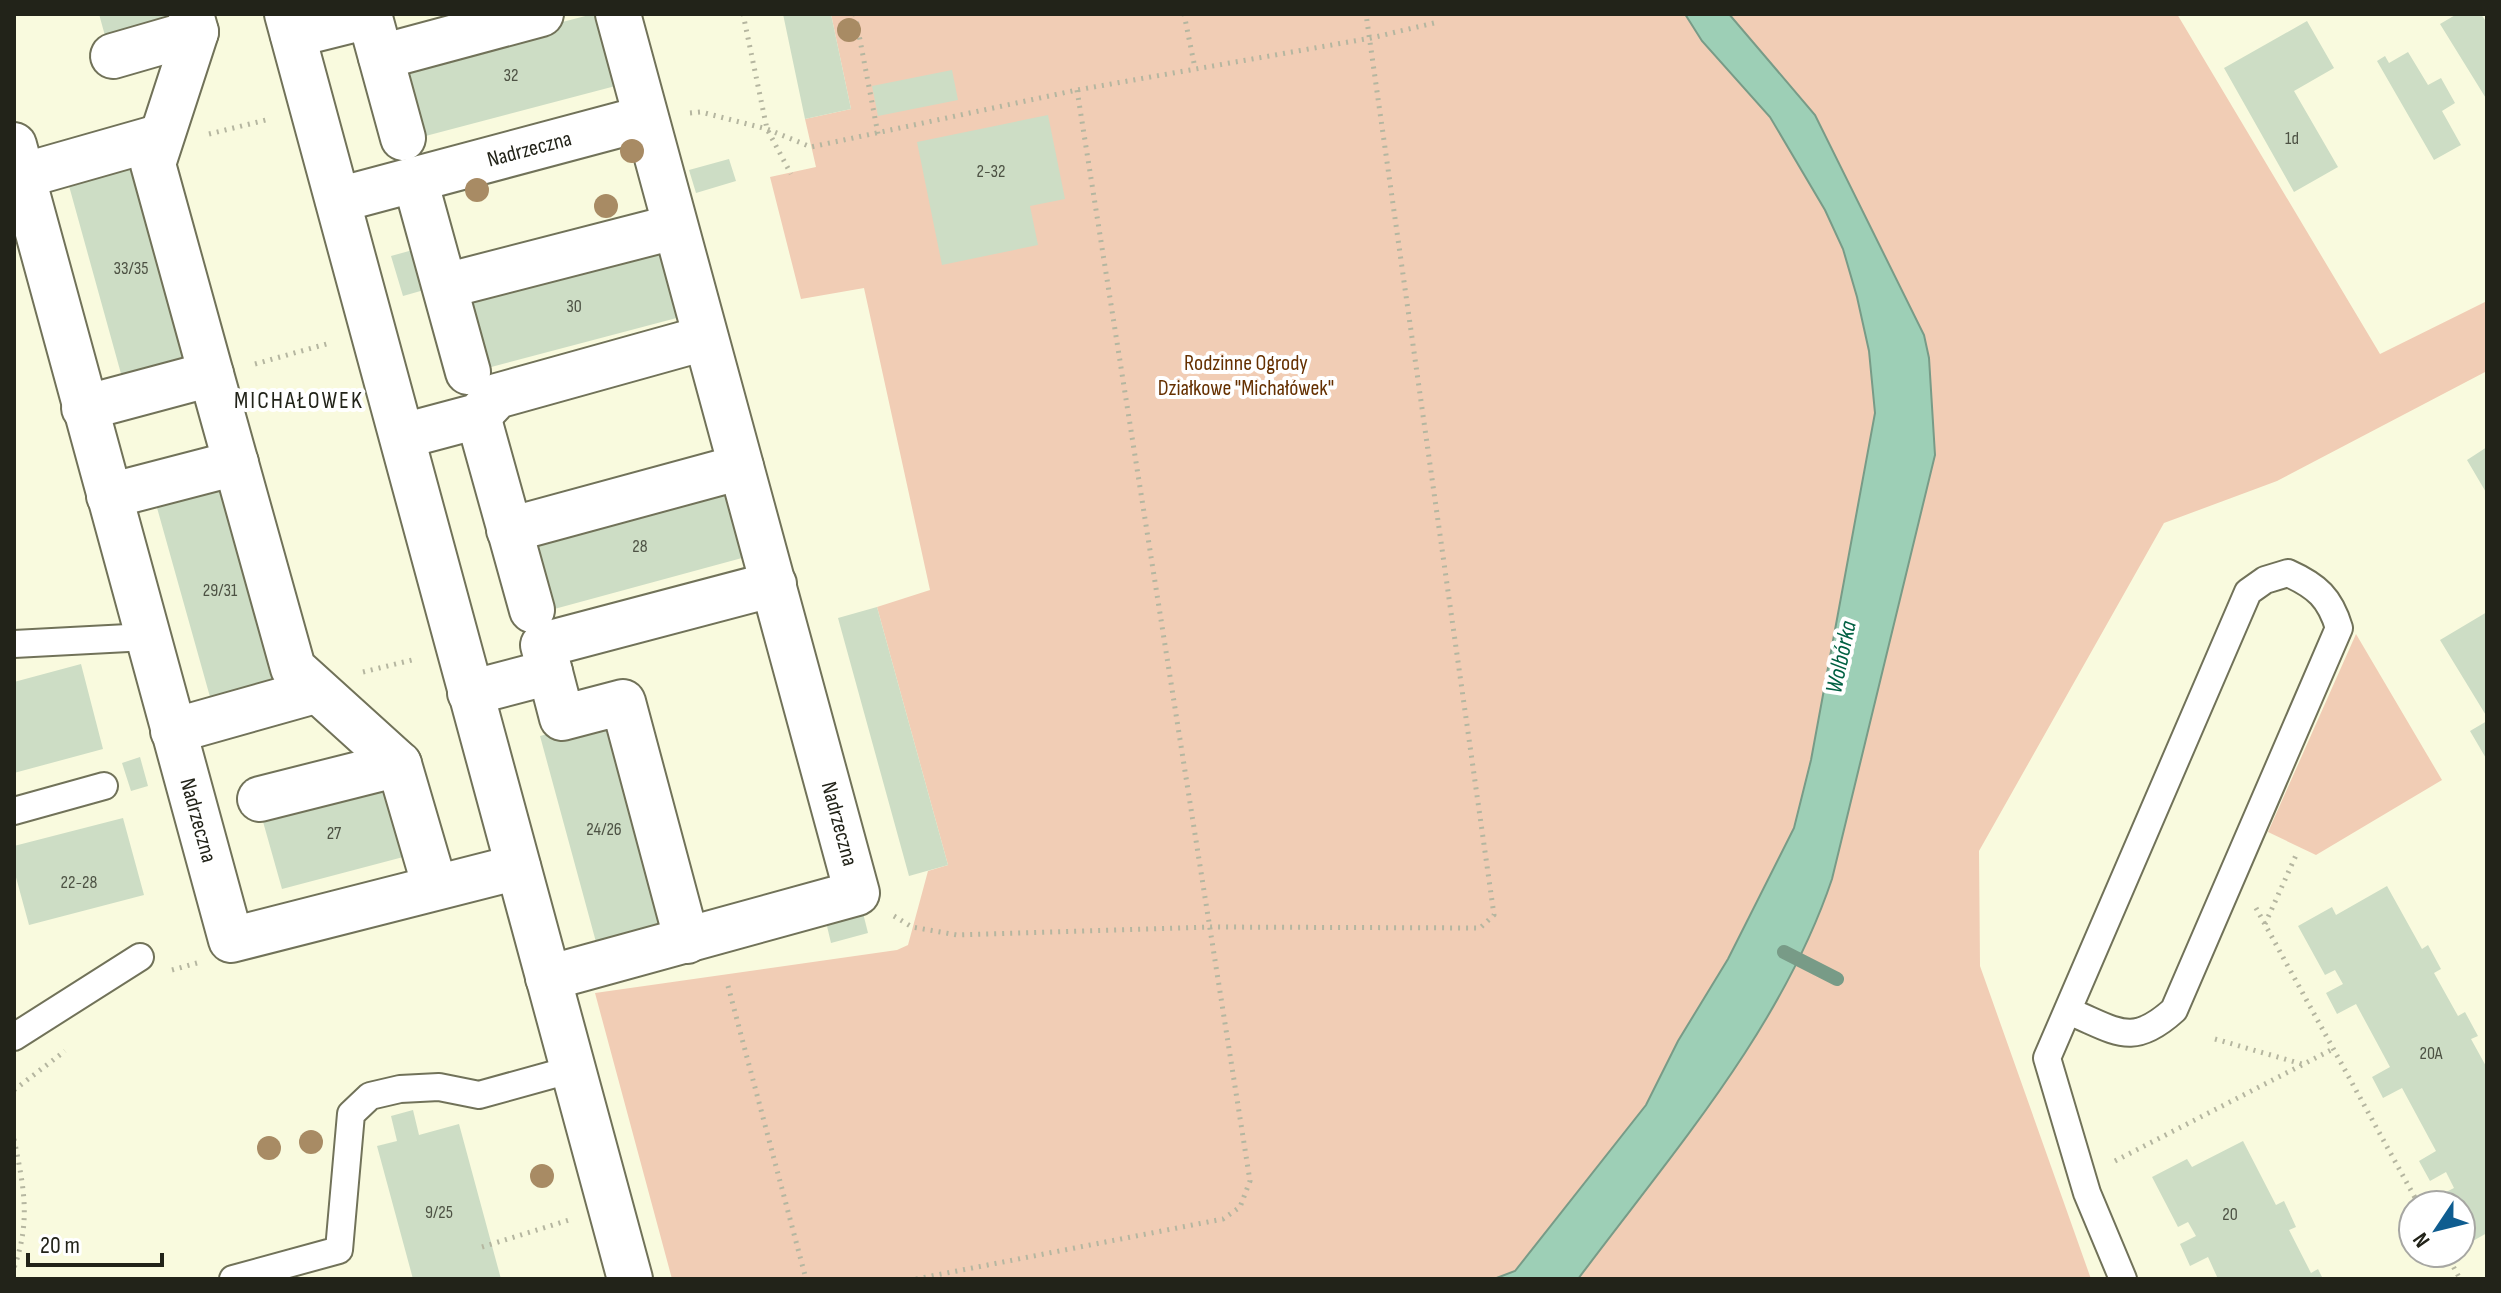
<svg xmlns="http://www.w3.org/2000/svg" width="2501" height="1293" font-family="'Sofia Sans Condensed',sans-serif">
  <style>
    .green { fill: #f1cdb5 }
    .water { fill: #9dcfb6; stroke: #789b87; stroke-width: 2 }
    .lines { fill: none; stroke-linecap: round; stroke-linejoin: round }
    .stream { stroke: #789b87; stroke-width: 14 }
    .building { fill: #cdddc5 }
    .lane-casing { stroke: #717259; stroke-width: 30 }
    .street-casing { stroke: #717259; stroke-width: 48 }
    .path { stroke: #b5b6a0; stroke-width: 5; stroke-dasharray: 2 6; stroke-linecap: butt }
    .lane { stroke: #fff; stroke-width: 26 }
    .street { stroke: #fff; stroke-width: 44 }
    .tree { fill: #a88b64 }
    .labels { text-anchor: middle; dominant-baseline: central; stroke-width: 8; stroke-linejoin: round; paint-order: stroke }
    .number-label { font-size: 18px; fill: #4d5244 }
    .street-label { font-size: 22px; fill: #222319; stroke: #fff }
    .park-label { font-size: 22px; fill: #653000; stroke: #fff }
    .neighbourhood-label { font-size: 24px; letter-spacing: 2px; fill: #222319; stroke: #fff }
    .water-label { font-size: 24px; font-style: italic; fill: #006042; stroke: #fff }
  </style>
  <rect width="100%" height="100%" fill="#f9fade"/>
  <path class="green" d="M831 14H2177L2380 354 2487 301V371L2277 481 2164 523 1979 851 1980 966 2091 1279H672L595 993 897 950 908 945 928 871 948 865 877 607 930 590 864 288 801 299 770 177 816 167 805 119 851 109Z
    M2356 634 2442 780 2316 855 2268 832Z"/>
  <path class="water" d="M1685 14H1729L1815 115 1924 335 1929 358 1935 455 1832 879C1781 1030 1672 1153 1578 1279H1494L1515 1271 1646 1105 1678 1041 1728 959 1794 828 1811 760 1875 413 1869 351 1857 297 1843 249 1825 210 1770 117 1702 41Z"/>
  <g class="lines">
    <path class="stream" d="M1784 952 1837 979"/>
  </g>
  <path class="building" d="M99 14H179L107 43Z
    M593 14H604L623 84 418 138 398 65Z
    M783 14H831L851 109 805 119Z
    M2457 14H2481L2487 23V100L2440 24Z
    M2307 21 2334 68 2294 91 2338 167 2294 192 2224 68Z
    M2408 52 2428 85 2441 78 2455 103 2442 111 2461 145 2434 160 2377 61 2385 56 2389 63Z
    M952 70 958 100 878 116 872 86Z
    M1048 115 1065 199 1030 206 1038 245 942 265 917 142Z
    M140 154 196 361 123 381 66 175Z
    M729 159 736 181 696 193 689 170Z
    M668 242 688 315 480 370 460 298Z
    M420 248 431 288 403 296 391 256Z
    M2487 447V494L2467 460Z
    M228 476 287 683 212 704 154 497Z
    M733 481 753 555 547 611 527 538Z
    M877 607 948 865 909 876 838 618Z
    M2487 612V717L2440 640Z
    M81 664 103 749 14 773V682Z
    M612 716 667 923 596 942 540 736Z
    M2487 721V760L2470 731Z
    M140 757 148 786 131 791 122 763Z
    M386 777 407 856 282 889 260 811Z
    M123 818 144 895 29 925 14 870V846Z
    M2387 886 2422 949 2428 945 2441 969 2434 973 2458 1016 2465 1012 2478 1036 2471 1039 2487 1068V1233L2471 1242 2461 1223V1205H2451L2444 1193 2454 1188 2446 1172 2430 1181 2419 1161 2436 1151 2402 1088 2383 1098 2372 1077 2390 1067 2356 1004 2337 1014 2326 993 2343 984 2335 970 2325 975 2298 926 2332 907 2336 915Z
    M863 913 868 933 831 943 826 922Z
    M413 1110 419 1135 459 1124 501 1279H413L377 1146 397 1141 391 1116Z
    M2243 1141 2276 1205 2284 1201 2296 1227 2289 1230 2311 1273 2318 1269 2323 1279H2218L2208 1257 2190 1266 2180 1244 2196 1236 2188 1222 2178 1227 2152 1177 2187 1159 2192 1167Z"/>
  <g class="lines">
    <g class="lane-casing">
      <path id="lane" d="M14 644 147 637
        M14 811 104 786
        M2068 1011C2116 1030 2131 1049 2174 1010L2339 628C2330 598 2317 586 2288 573L2265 580 2248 592 2047 1058 2087 1193 2123 1279
        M14 1037 140 957
        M233 1279 339 1250 351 1114 370 1096 400 1089 439 1087 479 1095 573 1069"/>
    </g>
    <g class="street-casing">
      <g id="street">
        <path d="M191 14 196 32 153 164 211 374 293 668 399 764 435 887"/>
        <path d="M287 14 630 1279"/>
        <path d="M369 14 403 138"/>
        <path d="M293 35 369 16"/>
        <path d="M113 56 196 32"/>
        <path d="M381 57 541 14"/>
        <path id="s1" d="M14 145 231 940 518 867"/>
        <path d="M22 176 159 137"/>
        <path d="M415 180 468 372"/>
        <path id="s2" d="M338 200 645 118"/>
        <path d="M445 286 674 227"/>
        <path d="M84 408 211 374"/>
        <path d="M478 416 532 610"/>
        <path d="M403 436 478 416 497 396 705 338"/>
        <path d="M109 496 236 463"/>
        <path d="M509 530 741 467"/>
        <path d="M470 693 550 672"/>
        <path d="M173 731 315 691"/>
        <path d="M260 799 399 764"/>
        <path d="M687 941 623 702 562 718 543 645 774 584"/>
        <path d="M548 978 857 893 618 14"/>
      </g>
    </g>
    <path class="path" d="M743 14 767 129 791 174
      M855 14 878 134
      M1184 14 1195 68
      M690 113 701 112 767 129 811 147 1077 90 1371 38 1434 23
      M209 134 270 119
      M255 364 330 343
      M363 672 416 659
      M2256 908 2419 1205
      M894 916 912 927 957 935 1210 927 1480 928 1494 915 1366 14
      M2265 924 2297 853
      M172 970 197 963
      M728 986 806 1279
      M2215 1039 2302 1064
      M14 1090 65 1051
      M14 1139C24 1188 31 1220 14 1268
      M2115 1161 2333 1049
      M482 1247 569 1220
      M2446 1253 2460 1279
      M916 1279 1223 1219 1240 1207 1250 1181 1077 90"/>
    <use href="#lane" class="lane"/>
    <use href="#street" class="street"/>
  </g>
  <g class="tree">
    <circle cx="849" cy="30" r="12"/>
    <circle cx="632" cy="151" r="12"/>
    <circle cx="477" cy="190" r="12"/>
    <circle cx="606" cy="206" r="12"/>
    <circle cx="311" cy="1142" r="12"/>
    <circle cx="269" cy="1148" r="12"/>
    <circle cx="542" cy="1176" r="12"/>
  </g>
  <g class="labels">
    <g class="number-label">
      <text x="511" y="75">32</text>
      <text x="2292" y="138">1d</text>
      <text x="991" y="171">2-32</text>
      <text x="131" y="268">33/35</text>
      <text x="574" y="306">30</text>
      <text x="640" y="546">28</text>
      <text x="220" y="590">29/31</text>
      <text x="604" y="829">24/26</text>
      <text x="334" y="833">27</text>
      <text x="79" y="882">22-28</text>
      <text x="2431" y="1053">20A</text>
      <text x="439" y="1212">9/25</text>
      <text x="2230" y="1214">20</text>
    </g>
    <g class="street-label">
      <text stroke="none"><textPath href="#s2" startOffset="198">Nadrzeczna</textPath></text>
      <text stroke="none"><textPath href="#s1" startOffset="700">Nadrzeczna</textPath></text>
      <text transform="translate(839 824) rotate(75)">Nadrzeczna</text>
    </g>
    <g class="park-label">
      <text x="1246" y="363">Rodzinne Ogrody<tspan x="1246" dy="25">Działkowe "Michałówek"</tspan></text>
    </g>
    <g class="neighbourhood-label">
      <text x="299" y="400">MICHAŁOWEK</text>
    </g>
    <g class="water-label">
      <text transform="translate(1841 657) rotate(-78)">Wolbórka</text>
    </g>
  </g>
  <rect width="2501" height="1293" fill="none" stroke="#222319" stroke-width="32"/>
  <g transform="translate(2437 1229) rotate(235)"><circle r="38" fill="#ffffff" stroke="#a7a7a3" stroke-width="2"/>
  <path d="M0-6L14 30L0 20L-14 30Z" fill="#0f5d90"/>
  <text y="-12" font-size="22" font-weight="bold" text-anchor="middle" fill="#222319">N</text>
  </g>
  <path d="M28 1253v12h134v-12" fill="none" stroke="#222319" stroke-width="4"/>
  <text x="40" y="1253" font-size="24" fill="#222319" stroke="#ffffff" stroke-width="6" paint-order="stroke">20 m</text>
</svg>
